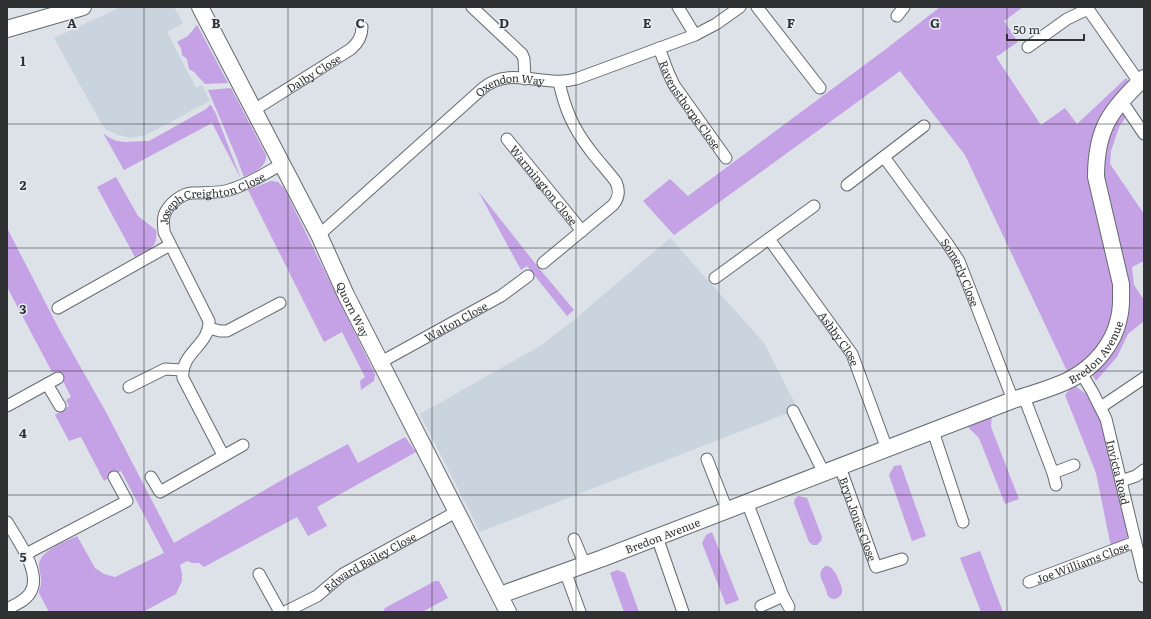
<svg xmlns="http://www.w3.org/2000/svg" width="1151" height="619" font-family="Literata,serif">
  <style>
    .built { fill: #c9d4df }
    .green { fill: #c5a1e5 }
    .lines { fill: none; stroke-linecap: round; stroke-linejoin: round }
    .street-casing { stroke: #656a6f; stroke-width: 13 }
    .secondary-casing { stroke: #656a6f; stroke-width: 18 }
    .street { stroke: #fff; stroke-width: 11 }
    .secondary { stroke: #fff; stroke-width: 16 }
    .grid { fill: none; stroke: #2f3133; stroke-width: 1; stroke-opacity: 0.55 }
    .labels { text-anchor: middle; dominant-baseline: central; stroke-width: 3; stroke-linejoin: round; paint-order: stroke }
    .street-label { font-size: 11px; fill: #2f3133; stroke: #e9eff5 }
    .grid-label { font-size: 13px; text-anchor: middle; font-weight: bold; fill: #2f3133; stroke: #e9eff5; stroke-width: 3; stroke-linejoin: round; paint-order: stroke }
  </style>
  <rect width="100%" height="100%" fill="#dce2e8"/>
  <path class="built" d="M121 7H174L183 23 167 32 196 88 202 85 210 101 146 135 131 138 118 135 107 130 101 123 54 38Z
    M670 238 764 343 798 409 480 532 420 414 540 346 574 320Z"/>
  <path class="green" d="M940 7H1023L1004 21 1018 42 996 57 1041 125 1065 108 1077 124 1126 78 1129 82 1089 180 1093 201 1115 288 1112 315 1108 330 1101 343 1082 365 1068 373 965 155 900 71 674 235 643 201 670 179 688 196 886 49Z
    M197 25 228 83 205 84 194 72 189 69 187 59 182 55 181 48 177 42 188 36Z
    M231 88 266 155C267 168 253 172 244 177L236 156 208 90Z
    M210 105H211L216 114 241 179 212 123 124 170 103 133C119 147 131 140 149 141L206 109Z
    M1122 114 1126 117 1119 127 1111 151 1110 164 1144 214V261L1132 267 1134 285 1144 300V321L1128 334 1117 357 1096 381 1093 376 1094 373 1110 354 1122 331 1102 192 1105 143 1117 116Z
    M116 177 138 216 156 230C158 248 150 249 135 257L97 187Z
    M271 181 278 182 284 188 375 374 374 381 361 390 360 381 365 377 342 332 324 342 248 190Z
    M478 191 538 267 574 310 567 316 527 266 521 270Z
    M7 228 60 331 106 412 174 543 294 473 348 444 358 463 405 437 416 452 317 507 327 526 308 536 297 517 204 567 199 563H192L187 561 180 565 182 574V581L176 594 143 612H49L39 593C39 589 41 587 41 584 42 578 39 571 39 565 40 550 65 542 77 536L95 568 104 574 115 577 164 553 121 471 104 481 81 437 69 441 55 415 69 406 66 400 71 397 58 371 52 372 7 287Z
    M1075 386 1089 396 1103 422 1128 536 1125 541 1111 547 1096 473 1065 395 1071 388Z
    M992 415 991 427 1019 499 1005 504 979 438 966 425Z
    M901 465 926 536 912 541 889 475 894 466Z
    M798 496 807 498 822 537 821 541 817 545H813L809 542 794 503 795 499Z
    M712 532 739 600 726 605 702 543 706 535Z
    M980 551 1003 612H981L960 558Z
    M825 566C831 566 833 569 836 574 838 579 841 584 842 589 844 596 834 603 828 596 827 594 826 590 825 587 821 579 817 573 825 566Z
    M617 570 625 573 639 612H624L610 573Z
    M435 581H439L448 598 422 612H383L385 608Z"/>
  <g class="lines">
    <g class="street-casing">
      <g id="street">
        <path d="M472 7 522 54 524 59 525 79"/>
        <path d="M678 7 695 35"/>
        <path d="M757 7 820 88"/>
        <path d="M897 16 904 7"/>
        <path d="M1028 47 1067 19 1088 9 1139 82"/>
        <path id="s1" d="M659 48 668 72 674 85 726 158"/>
        <path d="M1121 100 1144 134"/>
        <path id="s2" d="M254 110 351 49C358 43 362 36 362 27"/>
        <path id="s3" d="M507 139 582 231"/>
        <path id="s4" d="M884 157 947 243 959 261 1013 400"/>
        <path d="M847 185 924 126"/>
        <path id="s5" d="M319 235 483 88C511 65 543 88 576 79L695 35 716 24 740 7"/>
        <path id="s6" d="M769 239 852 354 887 449"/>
        <path d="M543 263 613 205C619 198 620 191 616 182 608 171 598 161 590 150 573 128 565 109 559 82"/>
        <path d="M715 278 814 206"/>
        <path d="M58 308 170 245"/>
        <path d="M209 328 220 331H227L280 303"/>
        <path id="s7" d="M381 362 501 296 528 276"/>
        <path id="s8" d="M1081 373 1092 391 1106 419 1144 577"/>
        <path d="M47 384 58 378"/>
        <path d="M129 387 165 369 182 370"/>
        <path d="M1024 397 1053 473 1074 465"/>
        <path d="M7 406 47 384 60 406"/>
        <path d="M1101 407 1144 378"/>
        <path d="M793 411 824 473"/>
        <path d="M933 431 963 522"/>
        <path id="s9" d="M223 455 183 378C180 353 210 345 209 321L164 232C164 226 162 219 165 213 170 203 181 194 192 193 205 192 218 194 232 189 249 184 266 173 282 164"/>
        <path d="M707 459 727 510"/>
        <path id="s10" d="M840 467 876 567 902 559"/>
        <path d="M1053 473 1056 485"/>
        <path d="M151 477 160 492 243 445"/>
        <path d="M1121 481 1136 476 1144 470"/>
        <path d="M747 502 783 596 761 606"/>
        <path d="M7 522C17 539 43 574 30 593 25 601 15 605 7 609"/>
        <path d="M657 537 683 612"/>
        <path d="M574 539 585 565"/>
        <path d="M26 554 127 501 114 477"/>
        <path d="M565 571 580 612"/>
        <path d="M259 574 280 612"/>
        <path id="s11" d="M1029 582 1135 542"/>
        <path d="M783 596 789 607"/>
        <path id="s12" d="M285 612 317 596 343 574 456 512"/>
      </g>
    </g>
    <g class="secondary-casing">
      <g id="secondary">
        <path id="s13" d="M200 7 319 235 346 295 508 612"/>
        <path d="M7 29 83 7"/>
        <path id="s14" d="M500 595 603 558 1013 400C1031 394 1054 388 1071 379 1094 367 1114 344 1119 318 1122 307 1121 296 1121 284L1096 177C1096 129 1110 110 1144 78"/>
      </g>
    </g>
    <use href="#street" class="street"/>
    <use href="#secondary" class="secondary"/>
  </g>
  <path class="grid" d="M144 7V612M288 7V612M432 7V612M576 7V612M719 7V612M863 7V612M1007 7V612M7 124H1144M7 248H1144M7 371H1144M7 495H1144"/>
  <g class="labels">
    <g class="street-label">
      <text stroke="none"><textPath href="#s2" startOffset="70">Dalby Close</textPath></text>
      <text stroke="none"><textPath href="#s5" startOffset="248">Oxendon Way</textPath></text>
      <text stroke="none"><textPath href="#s1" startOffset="65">Ravensthorpe Close</textPath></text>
      <text stroke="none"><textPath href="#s3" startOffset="59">Warmington Close</textPath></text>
      <text stroke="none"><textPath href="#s9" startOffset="319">Joseph Creighton Close</textPath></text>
      <text stroke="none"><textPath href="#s4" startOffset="139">Somerly Close</textPath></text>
      <text stroke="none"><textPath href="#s13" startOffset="339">Quorn Way</textPath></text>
      <text stroke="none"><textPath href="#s7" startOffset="85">Walton Close</textPath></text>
      <text stroke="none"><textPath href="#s6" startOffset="122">Ashby Close</textPath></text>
      <text stroke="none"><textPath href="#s14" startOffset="648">Bredon Avenue</textPath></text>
      <text stroke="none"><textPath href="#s8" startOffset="107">Invicta Road</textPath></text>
      <text stroke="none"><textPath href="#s10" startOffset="55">Bryn Jones Close</textPath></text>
      <text stroke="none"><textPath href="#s14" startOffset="173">Bredon Avenue</textPath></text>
      <text stroke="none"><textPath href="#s12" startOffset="99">Edward Bailey Close</textPath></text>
      <text stroke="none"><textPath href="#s11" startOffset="57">Joe Williams Close</textPath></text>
    </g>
  </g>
  <g class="grid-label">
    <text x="72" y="28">A</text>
    <text x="216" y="28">B</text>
    <text x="360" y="28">C</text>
    <text x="504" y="28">D</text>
    <text x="647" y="28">E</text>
    <text x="791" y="28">F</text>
    <text x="935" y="28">G</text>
    <text x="23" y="66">1</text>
    <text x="23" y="190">2</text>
    <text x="23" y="314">3</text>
    <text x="23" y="438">4</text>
    <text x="23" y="562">5</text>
  </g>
  <rect width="1151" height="619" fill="none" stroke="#2f3133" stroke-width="16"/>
  <path d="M1007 34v6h77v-6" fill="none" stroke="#2f3133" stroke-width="2"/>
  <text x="1013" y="34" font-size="12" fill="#2f3133" stroke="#e9eff5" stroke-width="3" paint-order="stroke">50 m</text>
</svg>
